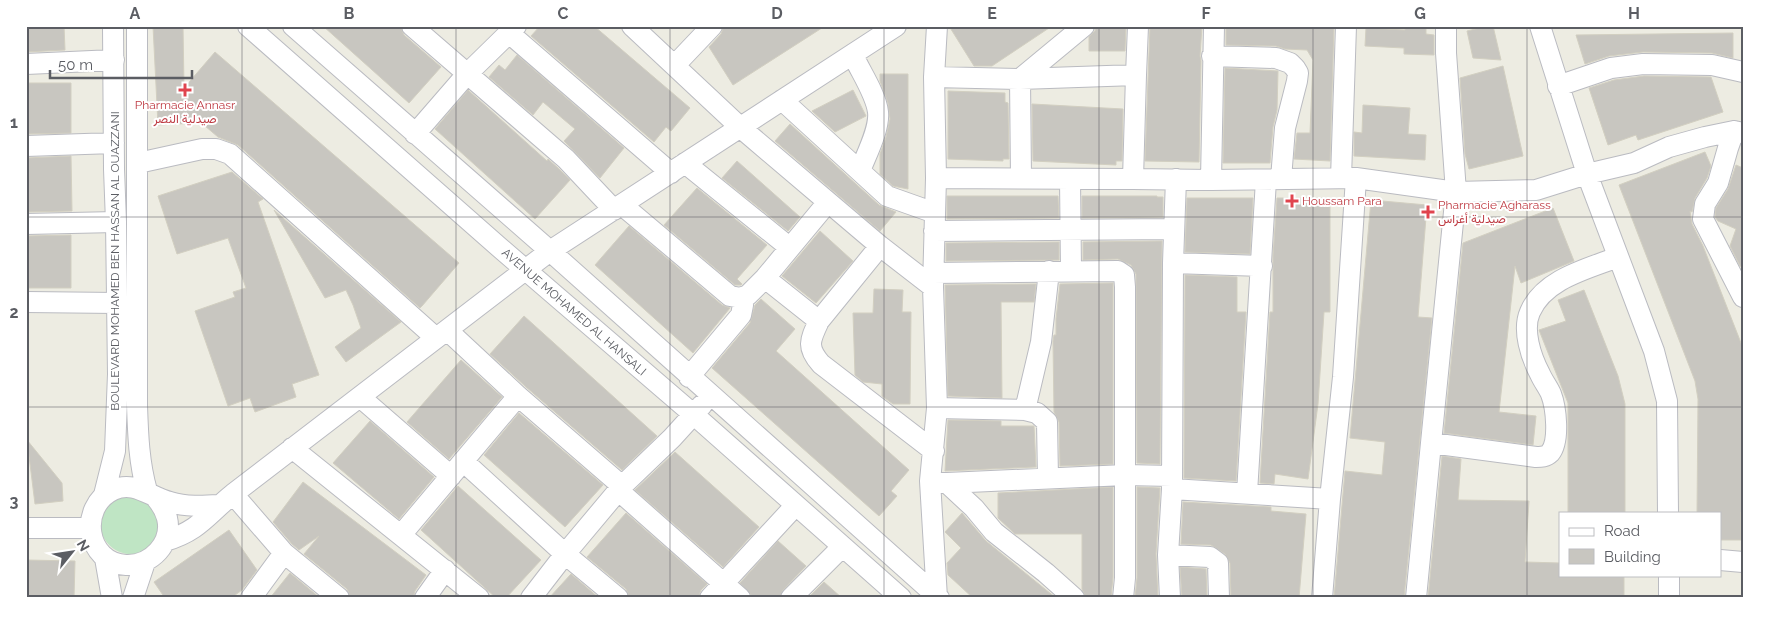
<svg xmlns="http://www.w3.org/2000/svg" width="1769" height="624" font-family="Raleway,Vazirmatn,sans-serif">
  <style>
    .green { fill: #bfe5c4 }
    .building { fill: #c8c6c0; stroke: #d2cfc1 }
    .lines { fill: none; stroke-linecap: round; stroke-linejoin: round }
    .minor-casing { stroke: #babbc1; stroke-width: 22 }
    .minor { stroke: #fff; stroke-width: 20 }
    .grid { fill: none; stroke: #5b5d63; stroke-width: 1; stroke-opacity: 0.55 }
    .health-dot { fill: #e0444e; stroke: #fff; stroke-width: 2 }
    .labels { text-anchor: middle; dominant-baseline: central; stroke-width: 4; stroke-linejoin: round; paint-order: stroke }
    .health-label { font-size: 12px; fill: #be3a42; stroke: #fff; text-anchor: start }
    .street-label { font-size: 12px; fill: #5b5d63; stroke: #fff }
    .neatline { fill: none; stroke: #5b5d63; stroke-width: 2 }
    .grid-label { font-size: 16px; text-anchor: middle; font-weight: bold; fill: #5b5d63 }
  </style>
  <rect width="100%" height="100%" fill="#edece2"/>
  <path class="green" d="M142 496 159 517C158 523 159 530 157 536 147 564 104 559 100 525 100 520 99 516 102 510 105 505 111 501 116 497Z"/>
  <path class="building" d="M26 26H64L65 50 26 52Z
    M153 26H183L184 88 215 52 459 263 422 306 420 308 238 145 218 137 198 120 196 123 158 125Z
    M323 26H400L404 35 441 67 409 103Z
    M540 26H594L690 108 671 131 666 127 654 142 531 36Z
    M724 26H825L733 85 709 47 721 34Z
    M949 26H1052L992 66H974Z
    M1096 26H1126L1125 51H1089V37L1095 31Z
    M1150 26H1202L1200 56 1201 61 1199 162 1145 161Z
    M1226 26H1334L1330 161 1294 159 1297 133H1310L1313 60 1307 50 1285 49 1276 46 1226 45Z
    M1405 26H1426V34L1434 35V55L1404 54V48L1365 46 1366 28 1405 30Z
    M1488 26H1493L1501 60 1473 58 1467 31Z
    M1733 33V58L1712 53 1643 52 1609 56 1585 64 1576 35Z
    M517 55 624 148 600 178 564 141 575 129 543 102 533 115 489 77 499 65 505 70Z
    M1503 66 1523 156 1469 169 1465 154 1460 78Z
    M1225 68 1278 71 1277 110 1273 127 1270 163H1223Z
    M880 74H908V189L893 186 880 174V154L886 137 890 119 888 103 880 81Z
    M1644 76 1711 77 1723 112 1638 140 1636 135 1608 145 1589 88 1614 80Z
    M26 83H71V133L26 134Z
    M468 90 547 161 548 159 558 168 570 180 535 219 435 129Z
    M853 90 866 116 835 132 812 111Z
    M948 91 1005 93V102L1008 103 1009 159H1003V161L948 159Z
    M1032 104 1123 109 1122 161H1116V165L1033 161Z
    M1363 105 1410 108 1408 134 1426 135 1425 160 1354 156V132L1362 133Z
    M790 124 879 205 896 212 880 231 775 141Z
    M1705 152 1711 166 1707 178 1695 198 1692 212 1690 211 1692 224 1703 246 1743 348V512H1741V540H1720V513H1697L1698 399 1695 381 1619 185Z
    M71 156 72 211 26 212V158Z
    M737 161 800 217 788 231 722 178Z
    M1736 165 1743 168V267L1740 266 1730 246 1736 229 1718 221 1715 217 1716 208 1728 189Z
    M232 172 263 199 258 202 319 375 292 384 296 397 255 412 250 398 228 406 195 311 235 297 233 292 246 288 228 238 177 254 158 196Z
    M697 188 767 245 737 279 742 284 741 285H735L664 225Z
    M947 196H1058L1059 218 947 219Z
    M1082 196H1157V197H1163V217L1082 218Z
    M1187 198H1253L1250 254 1185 252Z
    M1277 198H1330V312H1324L1318 404 1308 479 1275 474 1274 484 1260 483 1270 312H1273V256Z
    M1371 200 1427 205 1418 317 1432 318 1404 598H1334L1345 471 1382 475 1385 442 1350 438Z
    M1553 208 1574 261 1521 283 1515 266 1499 412 1536 416 1533 445 1444 433 1463 243Z
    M274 210 401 322 346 362 335 347 361 328 353 305 346 290 325 298Z
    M629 226 722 305 730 308 693 353 595 265Z
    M820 231 853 261 816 303 782 276Z
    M71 235V288H26V236Z
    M1162 241 1160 464 1137 463 1136 274 1131 265 1118 259 1083 260V242Z
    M1059 242V260L946 261V243Z
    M1185 275 1237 277V312H1246L1236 481 1184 478Z
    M1113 283V464L1060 466 1059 422 1054 412 1053 341 1054 335H1056V319L1060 284Z
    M1036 284 1034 302H1001L1002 398 948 396 945 285Z
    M874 289 903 290 902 312H911L910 404H893L882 396V384L863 382 855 375 853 313H873Z
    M1584 290 1618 376 1625 404V513H1568V403L1539 330 1566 321 1558 300Z
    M761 299 795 329 776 351 909 470 891 491 897 496 879 516 712 368 750 323 755 305Z
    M524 316 657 436 622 470 526 387 490 354Z
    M461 360 502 397 449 459 407 422Z
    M519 413 603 485 565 527 484 455Z
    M948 420 1001 421V426H1034L1036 467 945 471Z
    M370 421 434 477 399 519 333 463Z
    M27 440 62 483 63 501 35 504Z
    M675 452 759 527 723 567 635 490Z
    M1442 456 1461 459 1458 500 1529 501 1525 562 1560 563V575H1624V598H1428Z
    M303 482 426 575 415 591 413 598H351L347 589 304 554 319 536 299 550 292 544 273 522Z
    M458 486 541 560 506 598H496L421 530Z
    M1113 487V577L1111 598H1086L1082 589V534H1015L998 518V493Z
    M1137 487 1160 488 1156 554 1158 598H1135L1137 578Z
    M1183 502 1271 507V511L1306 514 1299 598H1231L1230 563 1225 554 1211 545 1181 544Z
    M626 513 707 584 701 590 698 598H630L626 589 587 557Z
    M962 513 986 541 1056 598H973L948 575 947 563 961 548 945 532Z
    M229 530 257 570 242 590 231 598H165L154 582Z
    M778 541 806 566 783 590 779 598H754L740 583Z
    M26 560 75 561 74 598H26Z
    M1180 567 1206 569 1207 598H1182Z
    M290 573 320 598H270Z
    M571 574 599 598H549Z
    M824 582 842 598H808Z"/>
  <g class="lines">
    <g class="minor-casing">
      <path id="minor" d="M137 26V405C138 435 139 463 147 491
        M248 26 499 247 693 414 901 598
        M293 26 550 251 939 598
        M412 26 566 159 614 210
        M632 26 741 128 880 246 933 287
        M1446 26V53L1456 192 1431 443 1536 457C1541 457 1546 457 1550 453 1560 441 1556 407 1551 394 1548 387 1543 381 1540 374 1531 357 1522 330 1530 312 1544 279 1587 269 1618 257
        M1540 26 1587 174 1654 351 1667 401 1668 513
        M509 33 671 173
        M853 55C860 71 876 94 878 112 880 129 866 155 860 171
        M1212 56 1276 58 1290 63 1295 68 1298 73 1297 81 1285 128 1281 179
        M26 64 114 60
        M675 65 712 26
        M1136 75 1138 26
        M934 77 1020 79 1084 26
        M1558 86 1611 68 1643 64 1712 65 1743 72
        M782 100 887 196 935 213
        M1734 131 1728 148 1718 183 1705 204 1703 219 1743 297
        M415 134 467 74 516 26
        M26 146 114 143
        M138 163 202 149H216L230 154 436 338
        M685 163 789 247
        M936 178 1133 179 1211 180 1356 178 1456 192 1536 190 1587 174 1634 163 1669 147 1705 137 1734 131 1743 133
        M1021 178 1020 79 1136 75 1133 179
        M1341 178 1346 26
        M1070 179 1071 271
        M1211 180 1214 26
        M622 205 730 296 741 298 748 295 765 278 828 202
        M26 224 116 222
        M934 231 1173 229
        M1173 263 1262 266
        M933 273 1118 271 1124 275 1125 287V578L1123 598
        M765 278 819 321C810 340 806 347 821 364L934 451
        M26 302 117 303
        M819 321 880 246
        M447 330 518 396 622 486
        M689 377 741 315 743 305 741 298
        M360 397 451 476
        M937 408 1025 410 1041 342 1049 271
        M1025 410 1037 413 1047 422 1048 478
        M292 448 479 598
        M463 461 565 554 618 598
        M930 481 947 483 1125 475 1172 476
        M947 483 974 508 994 532 1046 573 1074 598
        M1172 489 1330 499
        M619 491 740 598
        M1247 493 1266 180
        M233 494 284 553 339 598
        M104 495 115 451 118 374 116 222 114 169 113 26
        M156 498C161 504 165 510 167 518 173 543 151 566 126 565 86 563 78 507 113 490 134 480 150 497 170 502 186 507 203 506 219 505
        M26 528H90
        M401 535 518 396
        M165 541C199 531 207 515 233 494L550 251 896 26
        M1168 555 1210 557 1218 563 1219 598
        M105 558 112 598
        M1720 560 1743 562
        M1669 575V598
        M133 598 145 562
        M251 598 284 553
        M425 598 445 570
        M531 598 565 554 622 486 672 438 702 405
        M710 598 795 506
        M791 598 842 547
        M937 598 930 481 937 408 933 287 936 178 934 77 937 26
        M1170 598 1168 555 1172 489 1173 263 1176 179
        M1322 598 1330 499 1343 377 1356 178
        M1416 598 1431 443"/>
    </g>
    <use href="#minor" class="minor"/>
  </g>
  <path class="grid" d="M242 26V598M456 26V598M670 26V598M884 26V598M1099 26V598M1313 26V598M1527 26V598M26 217H1743M26 407H1743"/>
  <g class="health-dot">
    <path d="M182.5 82.5h5v5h5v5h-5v5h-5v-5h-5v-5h5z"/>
    <path d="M1289.5 193.5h5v5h5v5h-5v5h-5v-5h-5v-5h5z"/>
    <path d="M1425.5 204.5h5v5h5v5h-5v5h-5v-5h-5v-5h5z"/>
  </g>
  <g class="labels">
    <g class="health-label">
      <text x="185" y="105" text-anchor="middle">Pharmacie Annasr<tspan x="185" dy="14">صيدلية النصر</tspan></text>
      <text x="1302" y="201">Houssam Para</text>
      <text x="1438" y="205">Pharmacie Agharass<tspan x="1438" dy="14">صيدلية أغراس</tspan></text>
    </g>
    <g class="street-label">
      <text transform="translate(115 261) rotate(-90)">BOULEVARD MOHAMED BEN HASSAN AL OUAZZANI</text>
      <text transform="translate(574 312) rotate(41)">AVENUE MOHAMED AL HANSALI</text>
    </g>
  </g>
  <rect width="1769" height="624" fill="none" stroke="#ffffff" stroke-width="55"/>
  <rect x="1559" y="512" width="162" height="65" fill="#ffffff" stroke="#bdbec1"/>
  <rect x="1569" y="528" width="25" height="8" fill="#ffffff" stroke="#bdbec1"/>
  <text x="1604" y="536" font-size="15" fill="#5b5d63">Road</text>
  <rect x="1569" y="549" width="25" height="15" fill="#c8c6c0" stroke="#bdbec1"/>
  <text x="1604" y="562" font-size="15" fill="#5b5d63">Building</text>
  <g transform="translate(72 552) rotate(60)" stroke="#ffffff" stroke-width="4" paint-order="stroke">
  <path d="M0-4L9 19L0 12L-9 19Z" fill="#5b5d63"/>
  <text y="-8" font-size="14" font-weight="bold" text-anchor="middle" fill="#5b5d63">N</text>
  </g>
  <path d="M50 70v8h142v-8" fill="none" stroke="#5b5d63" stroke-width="2.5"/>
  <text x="58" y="70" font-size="15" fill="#5b5d63" stroke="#ffffff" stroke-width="4" paint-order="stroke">50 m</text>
  <rect x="28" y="28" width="1714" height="568" class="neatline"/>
  <g class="grid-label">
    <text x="135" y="19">A</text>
    <text x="349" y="19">B</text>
    <text x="563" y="19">C</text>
    <text x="777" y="19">D</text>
    <text x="992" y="19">E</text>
    <text x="1206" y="19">F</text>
    <text x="1420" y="19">G</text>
    <text x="1634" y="19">H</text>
    <text x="14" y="128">1</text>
    <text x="14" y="318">2</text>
    <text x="14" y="507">3</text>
  </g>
</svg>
